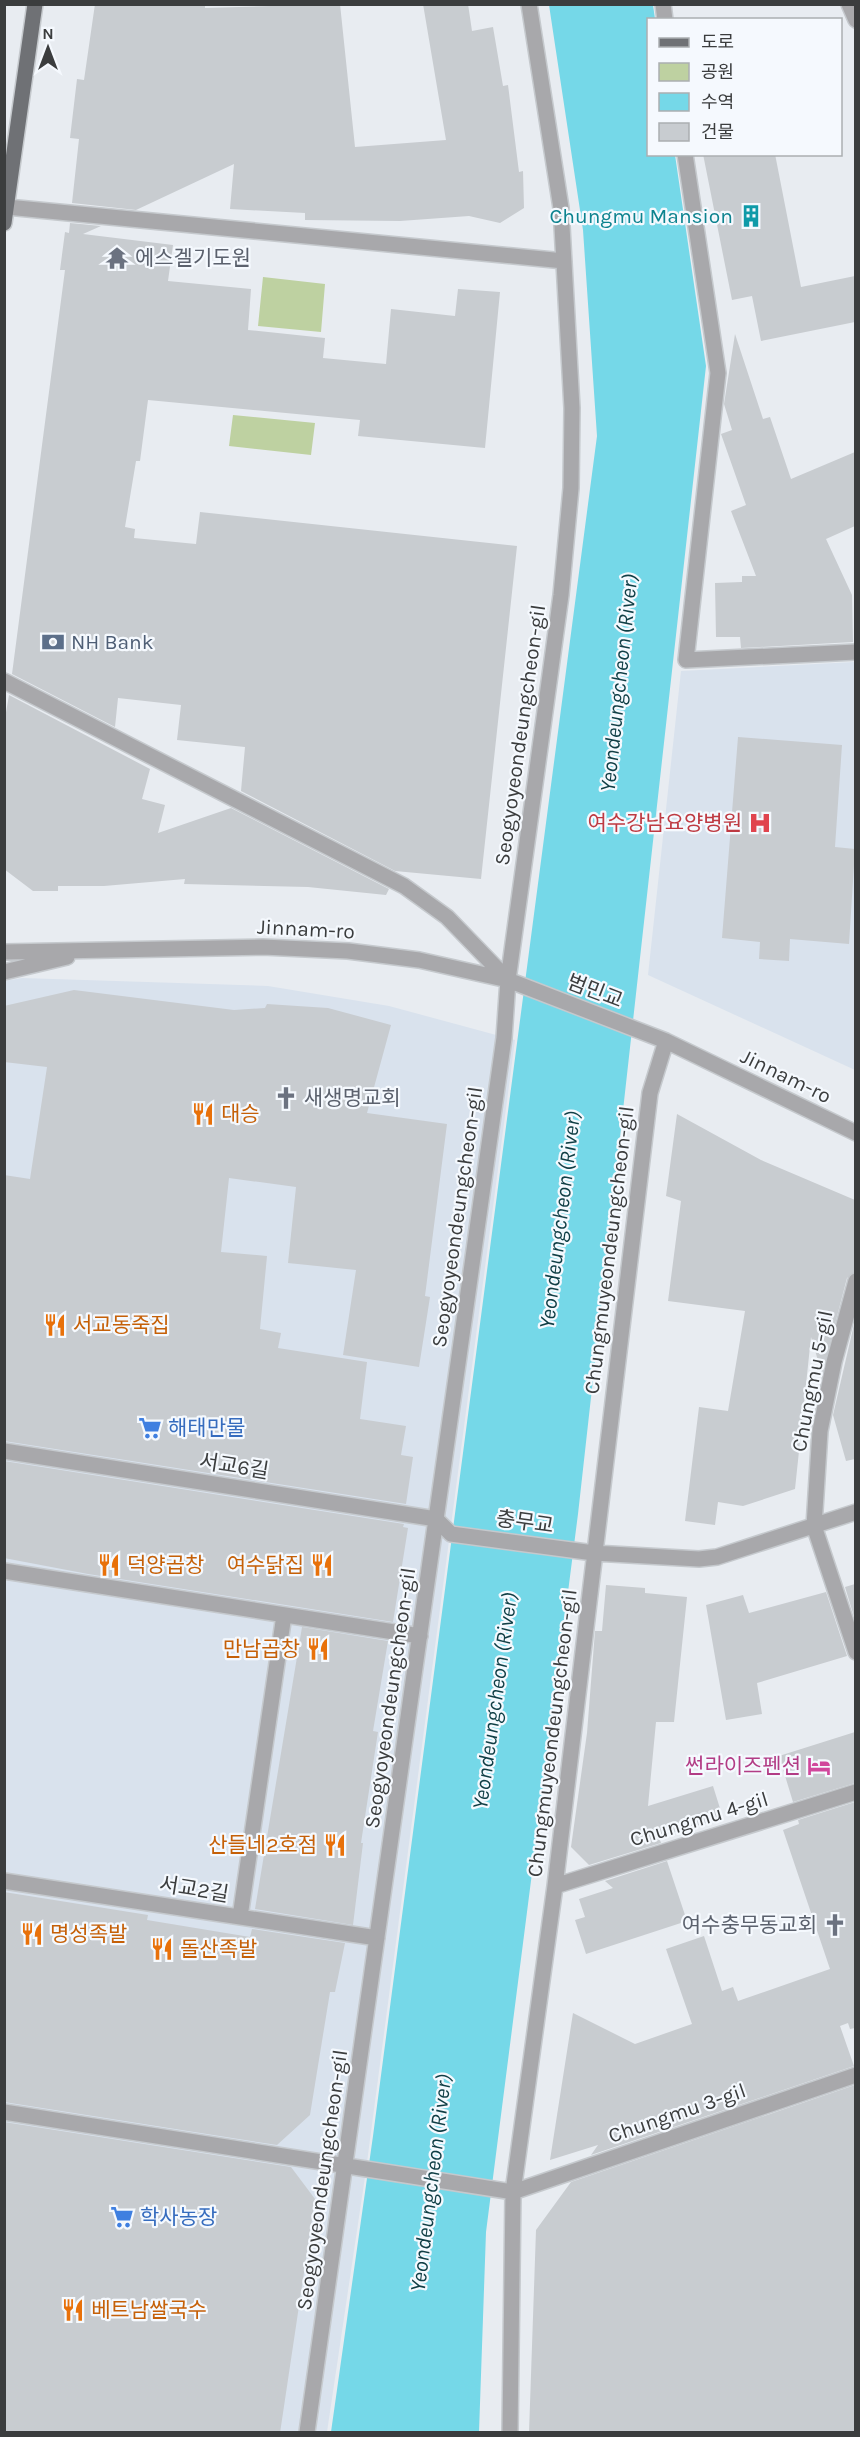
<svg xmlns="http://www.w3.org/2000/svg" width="860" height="2437" font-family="Karla,'Noto Sans KR',sans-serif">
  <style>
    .built { fill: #d9e2ed }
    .green { fill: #bed1a1 }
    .water { fill: #75d8e8 }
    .building { fill: #c8ccd0 }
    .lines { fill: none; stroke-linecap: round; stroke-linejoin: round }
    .minor-casing { stroke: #c5c9cd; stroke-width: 18 }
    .major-casing { stroke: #c5c9cd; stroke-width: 18 }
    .minor { stroke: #a8a8ab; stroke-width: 15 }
    .major { stroke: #6f7175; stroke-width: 15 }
    .labels { text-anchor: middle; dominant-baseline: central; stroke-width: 4.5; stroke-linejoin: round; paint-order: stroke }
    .culture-label { font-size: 21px; fill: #0d838f; stroke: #f5f9fe; text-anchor: end }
    .worship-label { font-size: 21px; fill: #5b616d; stroke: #f5f9fe; text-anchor: start }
    .service-label { font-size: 21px; fill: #4e5e75; stroke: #f5f9fe; text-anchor: start }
    .street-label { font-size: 21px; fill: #3b3d3e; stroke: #f5f9fe }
    .health-label { font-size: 21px; fill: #be3a42; stroke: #f5f9fe; text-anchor: end }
    .food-label { font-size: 21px; fill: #c56008; stroke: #f5f9fe; text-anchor: start }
    .shop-label { font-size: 21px; fill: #366cbe; stroke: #f5f9fe; text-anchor: start }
    .hotel-label { font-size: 21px; fill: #b23c85; stroke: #f5f9fe; text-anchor: end }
    .water-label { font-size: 22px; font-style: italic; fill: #0f3e45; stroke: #f5f9fe }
  </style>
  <rect width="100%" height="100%" fill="#e8ecf1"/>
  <path class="built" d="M855 662V1070L648 975 681 671Z
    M22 978 268 986 389 1006 515 1040 366 2170 327 2432H5L4 981Z"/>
  <path class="green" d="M263 277 325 284 321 332 258 326Z
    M233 415 315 423 311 455 229 446Z"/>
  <path class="water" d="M549 5H653L655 19 648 20V154L675 155 706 366 578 1514 486 2232 479 2432H331L373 2136 597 436 583 230Z"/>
  <path class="building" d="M95 4H205V8L340 4 355 147 446 140 423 4H468L472 31 493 27 503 86 508 85 519 172 523 171 524 208 500 223 469 216 400 221 305 220V213L230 209 234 164 136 210 72 203 79 139 70 138 77 79 84 80Z
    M703 154H775L801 287 855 276V322L761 341 752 296 732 300Z
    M70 223 101 226 83 234 173 245 168 281 251 289 248 330 325 338 323 358 386 364 391 309 455 316 458 289 500 292 485 448 358 436 360 420 148 400 140 461H136L125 527 135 529 134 538 196 544 200 512 517 546 481 879 395 871 241 791 245 747 177 740 181 705 118 698 115 727 12 674 65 270H60L65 232 69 233Z
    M735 334 763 419 770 417 791 479 855 452V526L826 539 852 595 853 642 741 648 740 637H716L715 583 742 582V576H756L731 511 746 505 721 434 732 430 724 404Z
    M9 695 150 769 142 799 165 805 158 833 231 808 389 889 386 895 308 887 184 884 185 879 104 886H58V891H33L4 869V724Z
    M738 737 842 745 835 847 855 849 849 944 790 939 789 961 759 959 760 942 722 938Z
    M74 990 234 1010 265 1008 267 1004 328 1008 391 1025 367 1113 447 1124 425 1296 430 1297 419 1367 343 1355 356 1270 288 1263 296 1187 229 1178 221 1252 267 1256 260 1329 281 1333 278 1348 367 1362 360 1419 406 1426 401 1455 413 1457 406 1504 4 1441V1175L30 1179 47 1067 4 1062V1006Z
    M677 1114 761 1160 855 1200V1272L847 1278 822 1374 811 1337 795 1489 743 1506 718 1502 715 1525 685 1521 699 1407 728 1411 745 1311 668 1301 681 1201 666 1196Z
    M855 1320V1459L846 1461 833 1415Z
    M4 1461 404 1524 403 1527 408 1528 393 1622 88 1574 4 1558Z
    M855 1584V1620L845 1587Z
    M606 1585 645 1588V1593L687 1597 674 1722H656L648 1806 713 1786 723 1818 659 1837 661 1843 589 1865 571 1847 587 1733 595 1631H602Z
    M826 1592 847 1656 757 1683 762 1714 726 1720 706 1605 743 1595 749 1613Z
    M302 1627 388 1641 373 1731 378 1732 361 1843H363L353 1925 255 1909Z
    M855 1732V1783L793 1802 779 1756Z
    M855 1802V2028L850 2029 848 2023 840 2026 854 2066 591 2155 598 2145 550 2160 573 2013 635 2044 692 2024 666 1949 704 1936 722 1991 733 1987 738 2001 830 1969 783 1830 799 1824 798 1820Z
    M667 1861 687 1921 586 1954 575 1920 585 1917 579 1899 613 1888 605 1881Z
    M4 1892 148 1915 147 1920 250 1937 252 1929 345 1943 335 1992H330L310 2115 277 2145 4 2102Z
    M855 2085V2433H529L536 2230 571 2182Z
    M4 2122 291 2167 315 2199 280 2433H4Z"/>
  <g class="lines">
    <g class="minor-casing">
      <path id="minor" d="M663 4 665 20
        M849 4 856 20
        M685 154 718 373 686 660 856 652
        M7 207 564 261
        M4 681 404 886 447 917 508 980
        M4 952 263 947 348 951 419 960 508 980 666 1041 856 1133
        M4 972 67 957
        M856 1281 834 1362 820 1431 814 1526 856 1652
        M4 1451 436 1519 451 1534 594 1553 699 1559 717 1557 856 1512
        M4 1571 420 1636
        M4 1881 377 1938
        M555 1886 856 1792
        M240 1917 284 1615
        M4 2112 513 2192 856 2075
        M307 2432 504 1038 508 980 561 595 571 488 572 408 561 208 529 4
        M510 2432 513 2192 555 1886 650 1093 666 1041"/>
    </g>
    <g class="major-casing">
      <path id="major" d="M4 223 35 4"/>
    </g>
    <use href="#minor" class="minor"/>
    <use href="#major" class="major"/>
  </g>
  <defs>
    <g id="building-bare" transform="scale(1.8)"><path d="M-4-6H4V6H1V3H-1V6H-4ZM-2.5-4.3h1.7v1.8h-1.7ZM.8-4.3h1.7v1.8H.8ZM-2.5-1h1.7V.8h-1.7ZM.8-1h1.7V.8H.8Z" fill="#0f9aa8" stroke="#f5f9fe" stroke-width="2.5" paint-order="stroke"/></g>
    <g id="temple-bare" transform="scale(1.8)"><path d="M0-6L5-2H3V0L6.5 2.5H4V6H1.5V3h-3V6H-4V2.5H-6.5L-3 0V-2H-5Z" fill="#6b7280" stroke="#f5f9fe" stroke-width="2.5" paint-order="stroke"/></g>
    <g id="bank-bare" transform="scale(1.8)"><path d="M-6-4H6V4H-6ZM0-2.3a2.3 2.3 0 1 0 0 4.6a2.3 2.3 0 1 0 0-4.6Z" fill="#5c6f8a" stroke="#f5f9fe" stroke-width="2.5" paint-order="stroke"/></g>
    <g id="hospital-bare" transform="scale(1.8)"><path d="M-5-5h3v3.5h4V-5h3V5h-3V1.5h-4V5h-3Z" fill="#e0444e" stroke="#f5f9fe" stroke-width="2.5" paint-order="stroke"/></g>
    <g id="church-bare" transform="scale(1.8)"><path d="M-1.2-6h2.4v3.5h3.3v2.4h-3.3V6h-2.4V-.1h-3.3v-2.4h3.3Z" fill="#6b7280" stroke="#f5f9fe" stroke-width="2.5" paint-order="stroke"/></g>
    <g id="restaurant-bare" transform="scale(1.8)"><path d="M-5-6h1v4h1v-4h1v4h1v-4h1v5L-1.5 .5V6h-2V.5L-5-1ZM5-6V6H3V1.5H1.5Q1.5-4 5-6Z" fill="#e8710a" stroke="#f5f9fe" stroke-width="2.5" paint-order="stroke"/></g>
    <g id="supermarket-bare" transform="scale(1.8)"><path d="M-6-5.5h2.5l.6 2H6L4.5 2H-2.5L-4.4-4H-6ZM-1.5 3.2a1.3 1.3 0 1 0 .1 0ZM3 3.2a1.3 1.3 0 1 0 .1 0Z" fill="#3f7fe0" stroke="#f5f9fe" stroke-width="2.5" paint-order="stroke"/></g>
    <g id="hotel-bare" transform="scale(1.8)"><path d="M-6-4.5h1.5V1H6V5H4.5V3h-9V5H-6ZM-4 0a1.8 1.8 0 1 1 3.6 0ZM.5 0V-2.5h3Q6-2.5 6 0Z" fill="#d1479c" stroke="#f5f9fe" stroke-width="2.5" paint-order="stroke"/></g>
  </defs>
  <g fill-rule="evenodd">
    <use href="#building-bare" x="751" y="216"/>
    <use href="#temple-bare" x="117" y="258"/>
    <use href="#bank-bare" x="53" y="642"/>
    <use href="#hospital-bare" x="760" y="823"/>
    <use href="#church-bare" x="286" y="1098"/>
    <use href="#restaurant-bare" x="203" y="1114"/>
    <use href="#restaurant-bare" x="55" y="1325"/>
    <use href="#supermarket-bare" x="150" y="1428"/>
    <use href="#restaurant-bare" x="109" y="1565"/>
    <use href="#restaurant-bare" x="322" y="1565"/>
    <use href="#restaurant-bare" x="318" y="1649"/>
    <use href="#hotel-bare" x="819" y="1766"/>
    <use href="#restaurant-bare" x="335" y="1845"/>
    <use href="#church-bare" x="835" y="1925"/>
    <use href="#restaurant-bare" x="32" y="1934"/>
    <use href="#restaurant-bare" x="162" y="1949"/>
    <use href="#supermarket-bare" x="122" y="2217"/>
    <use href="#restaurant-bare" x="73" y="2310"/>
  </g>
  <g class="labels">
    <g class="culture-label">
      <text x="733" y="216">Chungmu Mansion</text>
    </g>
    <g class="worship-label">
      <text x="135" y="258">에스겔기도원</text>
      <text x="304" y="1098">새생명교회</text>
      <text x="817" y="1925" text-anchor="end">여수충무동교회</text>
    </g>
    <g class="service-label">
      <text x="71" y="642">NH Bank</text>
    </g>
    <g class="street-label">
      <text transform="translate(520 735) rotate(-82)">Seogyoyeondeungcheon-gil</text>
      <text transform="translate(306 929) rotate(3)">Jinnam-ro</text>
      <text transform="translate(595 991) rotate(21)">범민교</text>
      <text transform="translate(786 1076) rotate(26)">Jinnam-ro</text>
      <text transform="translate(457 1217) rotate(-82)">Seogyoyeondeungcheon-gil</text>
      <text transform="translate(609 1250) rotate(-83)">Chungmuyeondeungcheon-gil</text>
      <text transform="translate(812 1381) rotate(-79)">Chungmu 5-gil</text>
      <text transform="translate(234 1466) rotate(9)">서교6길</text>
      <text transform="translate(525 1522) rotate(8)">충무교</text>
      <text transform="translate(390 1698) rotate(-82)">Seogyoyeondeungcheon-gil</text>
      <text transform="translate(552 1733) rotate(-83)">Chungmuyeondeungcheon-gil</text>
      <text transform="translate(699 1819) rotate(-17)">Chungmu 4-gil</text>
      <text transform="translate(194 1889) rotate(9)">서교2길</text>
      <text transform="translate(677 2113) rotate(-19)">Chungmu 3-gil</text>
      <text transform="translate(322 2180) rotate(-82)">Seogyoyeondeungcheon-gil</text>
    </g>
    <g class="health-label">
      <text x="742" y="823">여수강남요양병원</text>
    </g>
    <g class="food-label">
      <text x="221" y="1114">대승</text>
      <text x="73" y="1325">서교동죽집</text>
      <text x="127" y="1565">덕양곱창</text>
      <text x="304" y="1565" text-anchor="end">여수닭집</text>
      <text x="300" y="1649" text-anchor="end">만남곱창</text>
      <text x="317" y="1845" text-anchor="end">산들네2호점</text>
      <text x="50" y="1934">명성족발</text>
      <text x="180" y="1949">돌산족발</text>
      <text x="91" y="2310">베트남쌀국수</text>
    </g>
    <g class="shop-label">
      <text x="168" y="1428">해태만물</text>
      <text x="140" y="2217">학사농장</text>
    </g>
    <g class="hotel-label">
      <text x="801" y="1766">썬라이즈펜션</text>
    </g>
    <g class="water-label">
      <text transform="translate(619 683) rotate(-84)">Yeondeungcheon (River)</text>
      <text transform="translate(560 1220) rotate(-83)">Yeondeungcheon (River)</text>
      <text transform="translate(495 1701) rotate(-82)">Yeondeungcheon (River)</text>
      <text transform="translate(431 2183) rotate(-83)">Yeondeungcheon (River)</text>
    </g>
  </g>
  <rect width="860" height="2437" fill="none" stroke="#3b3d3e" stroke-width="12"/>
  <rect x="647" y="18" width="195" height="138" fill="#f5f9fe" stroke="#abaeb1" stroke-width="1.5"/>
  <rect x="659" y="38" width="30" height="9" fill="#6f7175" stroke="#abaeb1" stroke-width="1.5"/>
  <text x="701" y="48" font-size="18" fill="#3b3d3e">도로</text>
  <rect x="659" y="63" width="30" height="18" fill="#bed1a1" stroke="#abaeb1" stroke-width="1.5"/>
  <text x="701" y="78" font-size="18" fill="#3b3d3e">공원</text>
  <rect x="659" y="93" width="30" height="18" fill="#75d8e8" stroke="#abaeb1" stroke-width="1.5"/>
  <text x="701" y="108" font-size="18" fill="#3b3d3e">수역</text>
  <rect x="659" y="123" width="30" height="18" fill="#c8ccd0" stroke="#abaeb1" stroke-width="1.5"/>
  <text x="701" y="138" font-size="18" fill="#3b3d3e">건물</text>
  <g transform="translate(48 48)" stroke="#f5f9fe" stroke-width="4.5" paint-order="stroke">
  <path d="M0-4.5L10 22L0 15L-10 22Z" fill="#3b3d3e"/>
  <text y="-9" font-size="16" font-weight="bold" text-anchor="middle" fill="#3b3d3e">N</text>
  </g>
</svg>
